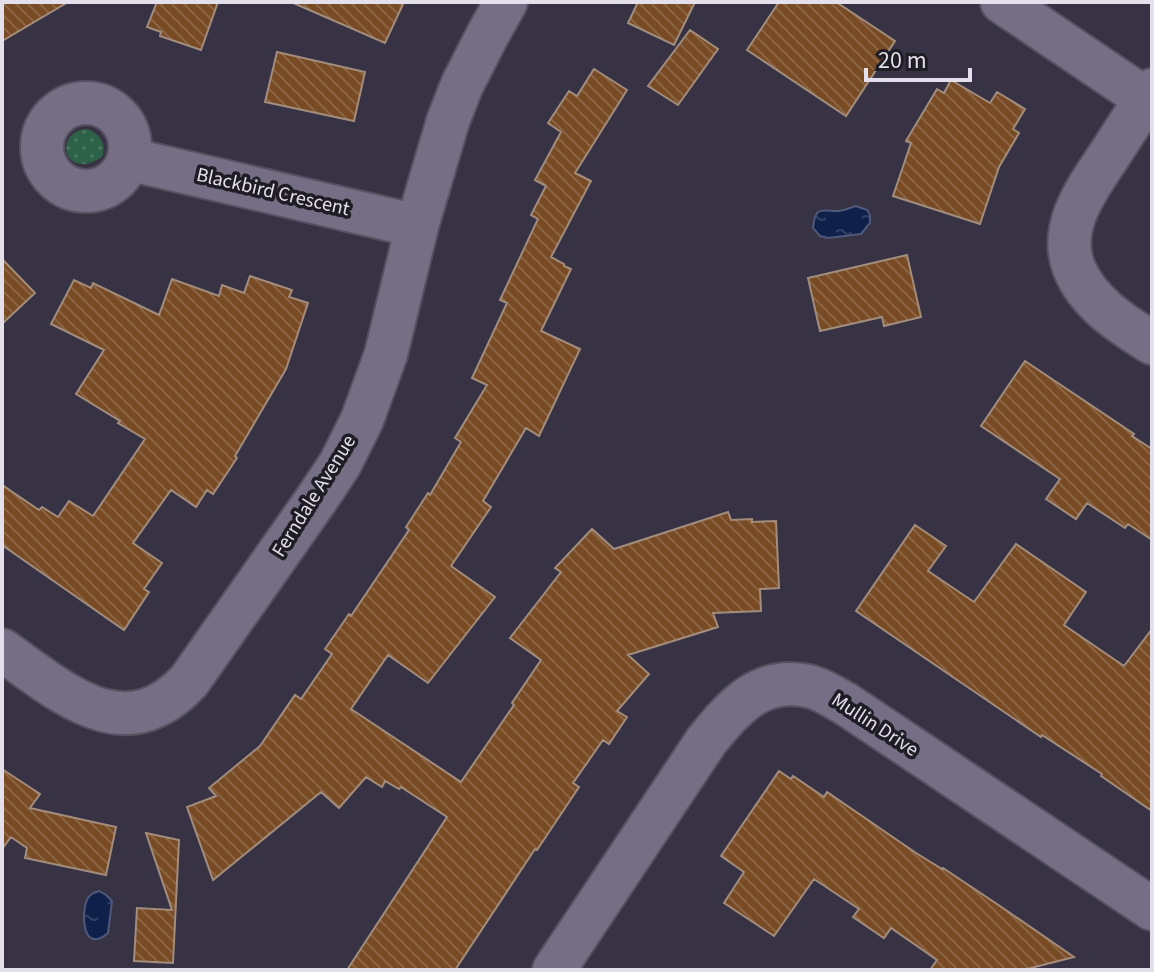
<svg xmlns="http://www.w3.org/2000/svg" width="1154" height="972" font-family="'Source Sans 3',sans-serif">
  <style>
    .grass { fill: url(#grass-dots) }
    .water { fill: url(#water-ripples); stroke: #4f597a; stroke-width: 2 }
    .building { fill: url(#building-back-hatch); stroke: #a28d7d; stroke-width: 2 }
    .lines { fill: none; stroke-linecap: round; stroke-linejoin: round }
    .minor-casing { stroke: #565161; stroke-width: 46 }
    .minor { stroke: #756e84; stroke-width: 42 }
    .labels { text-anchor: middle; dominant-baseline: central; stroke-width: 7; stroke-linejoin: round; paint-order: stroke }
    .street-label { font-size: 20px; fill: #e3dfeb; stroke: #1e1c24 }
  </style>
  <defs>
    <pattern id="grass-dots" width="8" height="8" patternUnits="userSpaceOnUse" patternTransform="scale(2)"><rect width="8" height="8" fill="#2d6148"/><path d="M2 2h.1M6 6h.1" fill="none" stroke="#4b7763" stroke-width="1.8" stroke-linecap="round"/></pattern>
    <pattern id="water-ripples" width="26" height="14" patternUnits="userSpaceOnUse" patternTransform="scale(2)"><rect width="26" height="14" fill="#0f204a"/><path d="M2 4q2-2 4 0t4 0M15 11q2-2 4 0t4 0" fill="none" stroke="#324064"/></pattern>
    <pattern id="building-back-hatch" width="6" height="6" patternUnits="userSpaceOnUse" patternTransform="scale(2)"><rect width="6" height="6" fill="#784b24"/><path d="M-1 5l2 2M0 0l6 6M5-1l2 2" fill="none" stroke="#8b6444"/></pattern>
  </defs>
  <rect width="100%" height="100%" fill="#383245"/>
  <path class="grass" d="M85 129C99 131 107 144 102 157 64 182 53 133 85 129Z"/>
  <path class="water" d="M856 206 867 210 870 215V223L861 234 828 238 820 236 813 228C815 208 819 210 835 211 842 212 849 208 856 206Z
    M99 891 106 895 112 901 108 933C81 956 81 909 88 898 91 893 94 893 99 891Z"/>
  <path class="building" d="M2 2H68L2 41Z
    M157 2H218L201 50 160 36 161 32 147 27Z
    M291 2H404L385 43Z
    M638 2H695L674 45 628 23Z
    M779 2H836L895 41 846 116 747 50Z
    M690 30 718 49 678 105 648 86Z
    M277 52 365 72 354 121 265 102Z
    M594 69 627 90 575 173 591 181 551 257 564 264V266L571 269 541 331 580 349 539 436 526 428 483 501 491 507 451 566 495 597 428 683 388 655 351 709 461 782 514 705 512 703 541 660 510 638 561 572 555 568 592 529 614 549 728 512 731 520 752 519V522L776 521 779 588 760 589 761 611 713 613 718 627 628 655 649 674 617 711 627 717 609 744 603 740 573 783 579 787 537 850 535 849 455 970H347L447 817 401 787 399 789 385 781 382 787 366 777 339 808 321 792 213 880 187 807 216 796 209 788 260 746 295 695 301 699 332 654 325 649 349 614 351 616 409 530 406 527 428 493 430 495 461 442 455 438 487 385 472 378 507 303 500 300 538 219 531 215 546 186 535 180 561 132 548 123 569 91 577 96Z
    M951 80 990 103 997 92 1025 109 1013 129 1019 133 999 167 980 224 893 196 911 143 906 141 937 89 944 93Z
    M907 255 921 317 884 326 882 317 820 331 808 278Z
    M2 259 35 293 2 324Z
    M250 276 292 290 289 297 308 303 286 369 235 456 237 458 213 494 207 490 196 507 171 490 133 543 162 563 144 589 149 592 124 630 2 545V485L39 510 42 507 58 517 69 501 93 516 145 439 118 423 120 421 76 394 104 350 51 324 74 280 91 288 93 283 159 315 172 279 219 296 222 285 244 293Z
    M1025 361 1134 434 1132 436 1152 449V540L1128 524 1125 528 1087 503 1076 519 1046 499 1060 479 981 426Z
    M915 525 946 546 928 571 974 602 1016 544 1086 592 1064 625 1124 666 1152 629V811L1101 776 1102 774 1042 735 1041 737 856 611Z
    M2 769 40 794 30 808 116 827 106 875 25 858 27 848 11 837 2 849Z
    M779 771 791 779 793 776 824 797 827 792 916 853 942 869 943 868 997 904 1074 957 1023 970H930L937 960 891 928 884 938 853 917 859 909 814 879 774 936 724 903 744 872 721 856Z
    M146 833 179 840 173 963 134 961 137 908 172 910Z"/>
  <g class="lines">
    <g class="minor-casing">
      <path id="minor" d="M1002 2 1146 99
        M1152 90C1138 110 1125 131 1112 151 1090 185 1057 225 1074 268 1088 303 1122 324 1152 343
        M42 147a44 44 0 1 1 88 0a44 44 0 1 1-88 0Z
        M128 159 417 226
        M2 650C61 691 124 751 189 681L316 500 340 464 362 420 386 354 417 226 448 121 462 85 488 34 506 2
        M554 970 707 740C735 706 762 674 812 687 823 690 835 698 846 704L1152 909"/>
    </g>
    <use href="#minor" class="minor"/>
  </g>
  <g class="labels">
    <g class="street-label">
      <text transform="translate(273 192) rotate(13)">Blackbird Crescent</text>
      <text transform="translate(314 496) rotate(-58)">Ferndale Avenue</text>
      <text transform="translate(875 725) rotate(33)">Mullin Drive</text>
    </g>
  </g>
  <rect width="1154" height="972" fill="none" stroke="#e3dfeb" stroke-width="8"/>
  <path d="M866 68v12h104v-12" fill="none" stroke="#e3dfeb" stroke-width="4"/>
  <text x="878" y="68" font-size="24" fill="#e3dfeb" stroke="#1e1c24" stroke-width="6" paint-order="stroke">20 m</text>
</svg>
